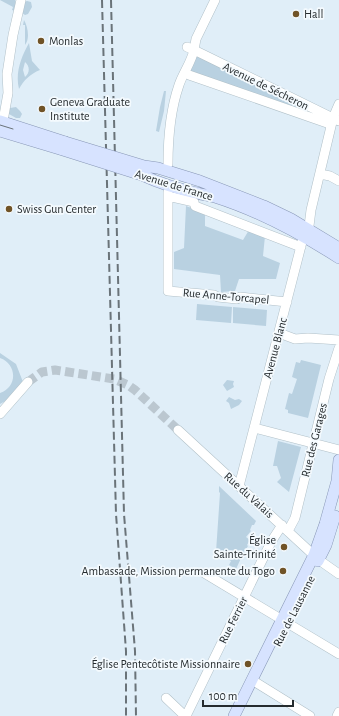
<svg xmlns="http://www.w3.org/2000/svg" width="339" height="716" font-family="'Alegreya Sans',sans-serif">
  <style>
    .green { fill: #b9d1e1; fill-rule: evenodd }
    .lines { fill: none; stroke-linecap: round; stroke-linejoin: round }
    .minor-tunnel { stroke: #bbc7d0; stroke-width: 9; stroke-dasharray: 9 4.5; stroke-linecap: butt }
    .minor-casing { stroke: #b1c0c8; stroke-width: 10 }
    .major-casing { stroke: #8897b6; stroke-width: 12 }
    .minor { stroke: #fff; stroke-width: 9 }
    .major { stroke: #d7e3ff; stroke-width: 11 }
    .tram { stroke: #6a7379; stroke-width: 1 }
    .rail { stroke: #6a7379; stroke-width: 2; stroke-dasharray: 8 4; stroke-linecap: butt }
    .major-bridge-casing { stroke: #8897b6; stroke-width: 12; stroke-linecap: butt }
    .major-bridge { stroke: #d7e3ff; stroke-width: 11 }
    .poi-dot { fill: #705327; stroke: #f4fafe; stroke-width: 1.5 }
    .labels { text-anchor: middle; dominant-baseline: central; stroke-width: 3.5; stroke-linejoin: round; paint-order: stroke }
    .poi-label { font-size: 12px; fill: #252b2e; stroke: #f4fafe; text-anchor: start }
    .street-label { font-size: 12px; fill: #252b2e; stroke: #f4fafe }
  </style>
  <rect width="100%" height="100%" fill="#e0eef8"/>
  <path class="green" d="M0 0H15L16 5V11L12 10 13 7Z
    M27 1 31 2 32 7 28 14 25 15 22 13 24 2Z
    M24 20C28 27 30 39 25 45V25H23Z
    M29 43 32 61 40 70C30 74 24 80 19 89 15 73 21 57 29 43ZM25 62C30 66 30 73 25 77L23 70Z
    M195 56H198L327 117 326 122 189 74Z
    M164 91H166L164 111 159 132 156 131 160 107Z
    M16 107 20 111 22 114 20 118H16L9 114 10 108Z
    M186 206 205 213V226L243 240 249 230 265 236 263 256 280 263 276 279H239L235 291 221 292 220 275 174 269V252L184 248Z
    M197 304 232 307 231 323 196 320Z
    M233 307 267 310 266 326 233 323Z
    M0 353 16 364 23 382 7 400 0 404V393C18 387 17 364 0 358Z
    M301 360 321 365 308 418 288 413V410L285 409 289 393 292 394 297 379 292 377 296 362 300 363Z
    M227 380 234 381 233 384 234 387 227 391 223 385Z
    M229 397 235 400 239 399 242 401 239 405 231 409 229 403 226 401Z
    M278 441 301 447 289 492 277 482 281 478 277 466H273Z
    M219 486 256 521 254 525H252L250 530 251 531 246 537 250 540 247 545 248 546 242 555V556L236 569 229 565 231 561 216 552 220 493 219 492Z"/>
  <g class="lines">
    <path class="minor-tunnel" d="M28 382 42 372 55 370 114 379 128 385 135 390 178 430"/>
    <g class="minor-casing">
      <path id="minor" d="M187 47 194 50 196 39 215 0
        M185 72 189 75 327 123
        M3 121 8 93 7 74 13 35 21 0
        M168 164C168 137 170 111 179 85 183 73 191 63 194 50L339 121
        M320 174 330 176 339 181
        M168 192V291L214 295 218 297 237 299 240 297 287 302
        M172 197 194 202 195 206 301 247
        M279 333 295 339 308 338 339 340
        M0 414 28 382
        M255 428 339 450
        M178 430 319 560 339 574
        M239 486 302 242 309 226 311 210 333 118 339 104
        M288 531 295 518 329 379 339 348
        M204 573 339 654
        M252 680 310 716
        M166 698 185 716
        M186 716 271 542 282 525
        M337 716 339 712"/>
    </g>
    <g class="major-casing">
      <path id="major" d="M0 121 65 142
        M0 131 63 150
        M144 166 158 168 200 181 264 206 291 219 339 248
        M142 175C159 183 178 189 197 193 203 195 209 195 215 197 259 211 300 233 339 258
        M318 561 326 545 335 516
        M234 716 314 555 325 524 337 481 339 460"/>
    </g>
    <use href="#minor" class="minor"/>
    <use href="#major" class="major"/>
    <path class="tram" d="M0 125 13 129"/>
    <path class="rail" d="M102 0 116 514 126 651V716
      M111 0 124 514 135 651 136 716"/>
    <g class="major-bridge-casing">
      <path id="major-bridge" d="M65 142 144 166
        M63 150 142 175"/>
    </g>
    <use href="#major-bridge" class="major-bridge"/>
  </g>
  <g class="poi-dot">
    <circle cx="296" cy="14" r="4"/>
    <circle cx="41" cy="41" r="4"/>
    <circle cx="42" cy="109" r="4"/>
    <circle cx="9" cy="209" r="4"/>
    <circle cx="284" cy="547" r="4"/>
    <circle cx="283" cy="571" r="4"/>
    <circle cx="248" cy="664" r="4"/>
  </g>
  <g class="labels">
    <g class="poi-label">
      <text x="304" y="14">Hall</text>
      <text x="49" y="41">Monlas</text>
      <text x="50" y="102">Geneva Graduate<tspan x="50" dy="14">Institute</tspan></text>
      <text x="17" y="209">Swiss Gun Center</text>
      <text x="276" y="540" text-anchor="end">Église<tspan x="276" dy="14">Sainte-Trinité</tspan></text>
      <text x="275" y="571" text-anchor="end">Ambassade, Mission permanente du Togo</text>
      <text x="240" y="664" text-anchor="end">Église Pentecôtiste Missionnaire</text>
    </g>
    <g class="street-label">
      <text transform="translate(266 86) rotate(26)">Avenue de Sécheron</text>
      <text transform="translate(174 185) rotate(17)">Avenue de France</text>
      <text transform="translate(226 296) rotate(5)">Rue Anne-Torcapel</text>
      <text transform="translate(275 348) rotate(-75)">Avenue Blanc</text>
      <text transform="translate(314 440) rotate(-76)">Rue des Garages</text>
      <text transform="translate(249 495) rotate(42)">Rue du Valais</text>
      <text transform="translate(294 611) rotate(-63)">Rue de Lausanne</text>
      <text transform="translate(233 620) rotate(-64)">Rue Ferrier</text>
    </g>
  </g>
  <path d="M203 700v6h90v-6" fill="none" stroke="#252b2e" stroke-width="2"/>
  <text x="209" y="700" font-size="12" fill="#252b2e" stroke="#f4fafe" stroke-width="3" paint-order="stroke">100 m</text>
</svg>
